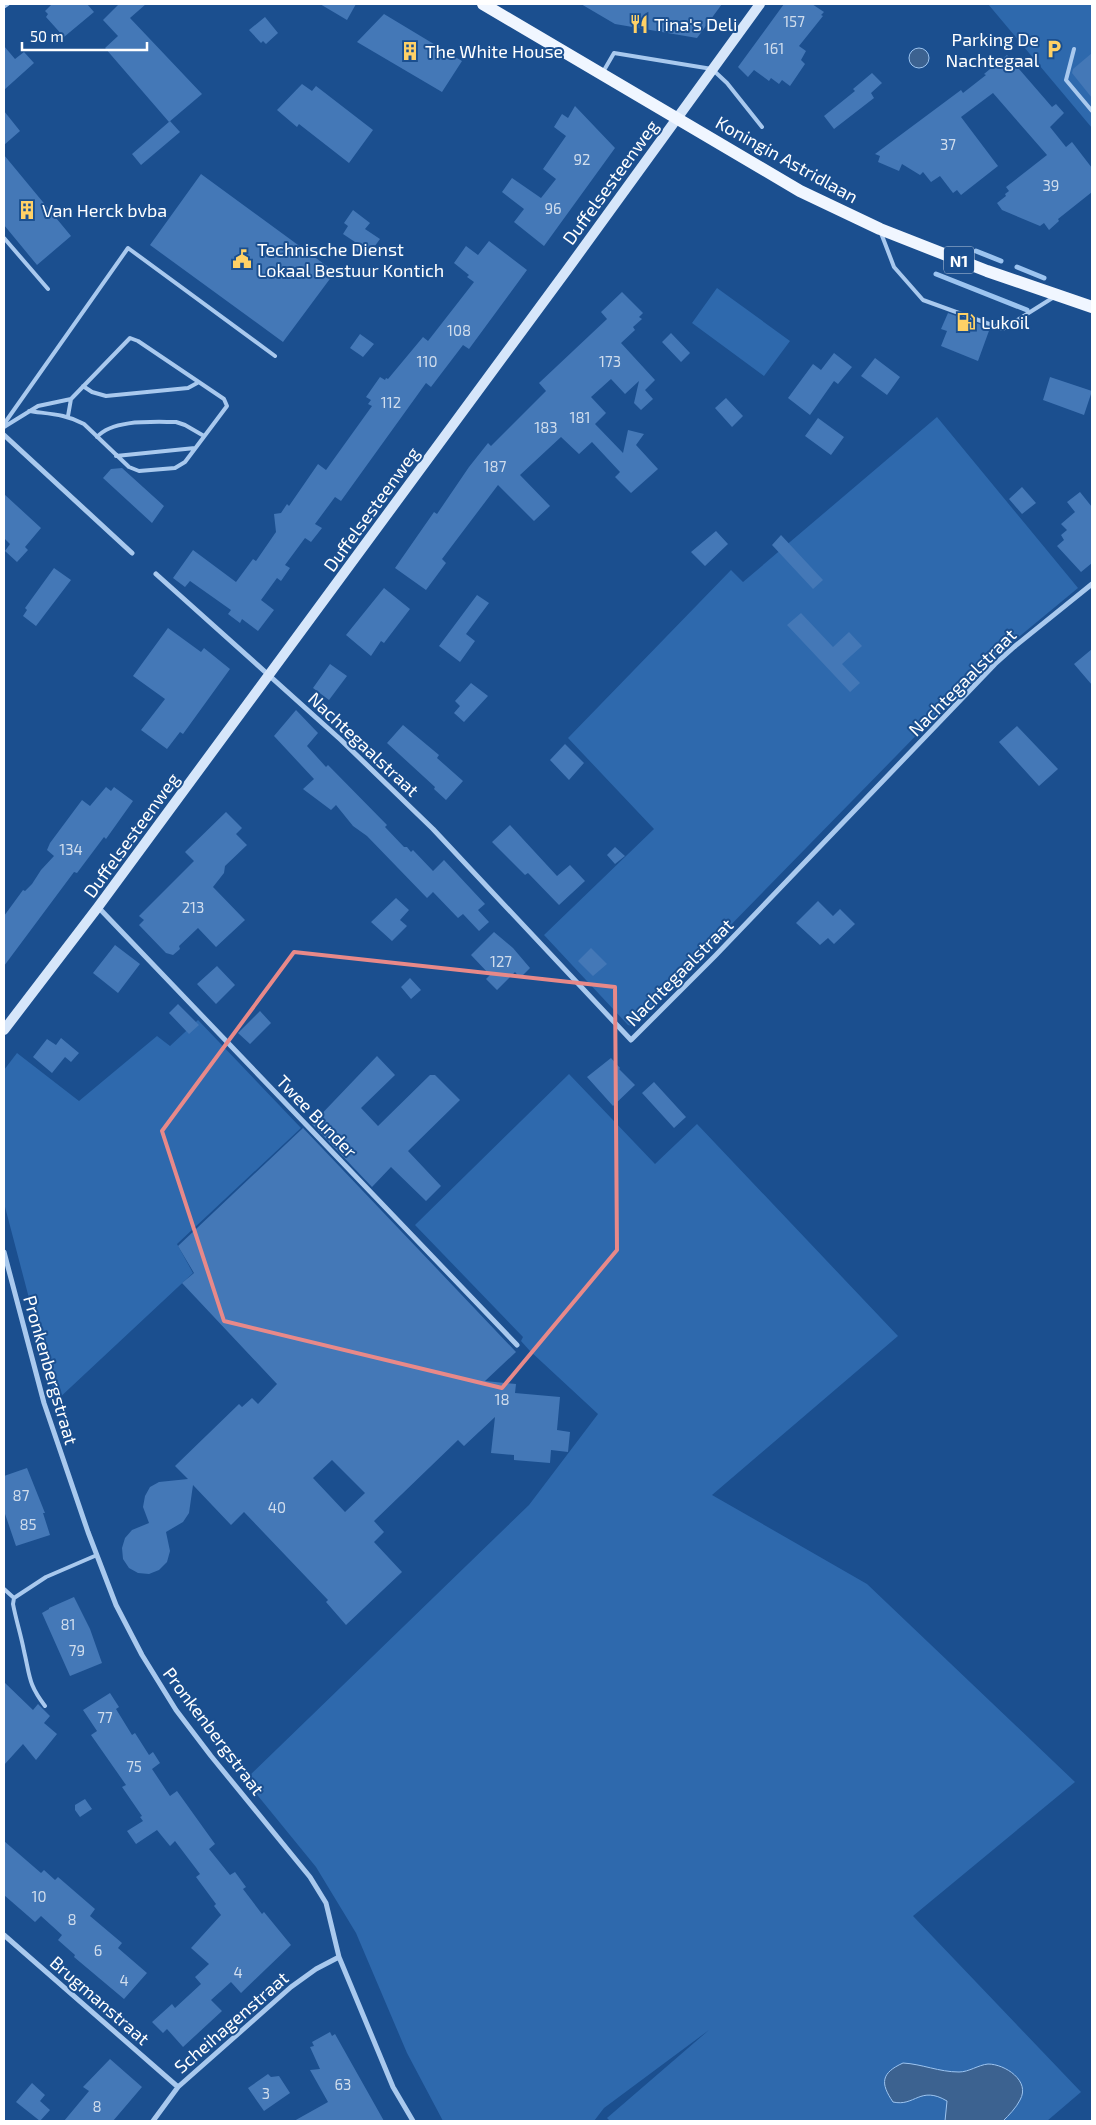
<svg xmlns="http://www.w3.org/2000/svg" width="1096" height="2125" font-family="'Exo 2',sans-serif">
  <style>
    .green { fill: #2e69ad }
    .water { fill: #3c6290; stroke: #9cc4f0 }
    .lines { fill: none; stroke-linecap: round; stroke-linejoin: round }
    .stream { stroke: #9cc4f0; stroke-width: 5 }
    .building { fill: #4478b7; fill-rule: evenodd }
    .lane { stroke: #a9c9ee; stroke-width: 4 }
    .street { stroke: #a9c9ee; stroke-width: 5 }
    .secondary { stroke: #d6e6fa; stroke-width: 10 }
    .primary { stroke: #f0f6ff; stroke-width: 12 }
    .marked { fill: none; stroke: #e88989; stroke-width: 4; stroke-linejoin: round }
    .labels { text-anchor: middle; dominant-baseline: central; stroke-width: 4; stroke-linejoin: round; paint-order: stroke }
    .number-label { font-size: 15px; fill: #d0dded }
    .shield { fill: #1b4f8f; stroke: #bbcadd; stroke-width: 1 }
    .shield-label { font-size: 16px; font-weight: bold; fill: #fff }
    .poi-label { font-size: 18px; fill: #fff; stroke: #1b4f8f; text-anchor: start }
    .street-label { font-size: 18px; fill: #fff; stroke: #1b4f8f }
  </style>
  <rect width="100%" height="100%" fill="#1b4f8f"/>
  <path class="green" d="M988 4H1092V128Z
    M717 288 790 341 764 376 692 323Z
    M937 417 1078 588 986 664 632 1026 628 1025 544 935 654 829 568 738 731 570 743 582Z
    M198 1020 301 1128 177 1244 193 1273 56 1401 4 1203V1070L17 1053 79 1101 157 1036 170 1046Z
    M569 1074 655 1164 697 1124 898 1336 712 1495 867 1584 1075 1782 913 1916 1081 2092 1047 2121H610L607 2118 709 2030 604 2108 594 2121H443L407 2053 356 1933 316 1867 245 1780 529 1505 598 1414 530 1351 521 1341 523 1337 415 1225Z"/>
  <path class="water" d="M909 58a10 10 0 1 1 20 0a10 10 0 1 1-20 0Z
    M903 2063C922 2064 939 2072 959 2072 969 2072 978 2065 988 2064 1005 2064 1031 2081 1020 2100 1016 2108 1009 2115 1003 2121H945L947 2101C920 2085 915 2107 893 2102 880 2083 881 2073 903 2063Z"/>
  <g class="lines">
    <path class="stream" d="M976 251 1001 261
      M1017 267 1044 278
      M936 274 1027 310"/>
  </g>
  <path class="building" d="M52 4H87L94 12 64 37 46 17 48 14 45 11Z
    M119 4H146L130 18 202 94 169 122 105 48 118 36 103 20Z
    M320 4H356L347 20Z
    M581 4H722L697 38 615 24Z
    M784 4H812L824 12 821 15 823 16 799 46 806 51 801 60 805 64 790 86 782 80 779 84 771 78 769 81 754 70 748 77 738 67Z
    M384 14 462 61 442 92 357 42Z
    M265 17 278 33 266 44 263 41 261 43 249 30Z
    M4 46 15 59 24 52 34 63 4 90Z
    M1092 53V98L1072 73 1073 69Z
    M1007 55 1052 107 1056 104 1064 113 1050 127 1066 147 1072 142 1092 168V192L1058 219 1059 221 1049 230 1044 223 1040 226 1002 210 997 203 1006 196 1005 194 1009 191 1006 187 1047 155 993 93 961 117 998 166 961 195 957 190 953 193 940 176 931 182 923 172 920 175 902 164 899 171 878 162 880 156 875 154 961 90 963 93 986 75 984 74Z
    M872 73 882 83 871 93 874 98 834 129 824 116 855 91 853 89Z
    M302 84 312 91 316 86 373 130 349 163 299 124 297 127 277 110Z
    M575 106 615 148 544 246 514 222 524 209 502 192 512 178 541 198 556 179 543 169 566 136 554 127 562 114 568 118Z
    M4 111 20 131 4 145Z
    M170 121 180 132 141 165 132 154Z
    M4 155 71 236 37 265 4 225Z
    M201 174 335 272 283 342 150 245Z
    M353 210 370 223 365 229 380 239 366 258 352 248 355 242 343 234 348 226 344 223Z
    M489 241 527 270 469 349 463 345 431 387 426 383 341 501 335 497 315 524 322 528 311 542 305 538 285 565 290 568 281 581 277 578 261 600 274 610 258 631 242 619 240 623 228 614 231 610 190 581 185 587 173 578 193 550 236 582 253 559 256 561 276 532 274 514 281 513 287 504 289 506 318 464 326 470 372 406 368 404 371 400 366 397 380 377 385 380 386 378 388 379 423 337 428 341 474 282 467 277 469 275 454 263 466 246 478 255Z
    M622 292 643 313 639 317 642 319 633 327 635 330 621 343 655 380 645 390 653 399 641 410 634 403 639 381 625 394 611 379 591 397 606 413 595 424 623 453 628 430 644 434 636 445 658 469 631 493 615 477 620 472 592 442 579 454 561 437 520 475 550 506 534 521 498 485 442 559 446 563 426 590 395 568 434 512 437 514 469 467 488 443 491 446 546 391 539 383 607 319 601 312Z
    M948 313 990 328 978 361 941 346 947 331 941 329Z
    M671 333 690 353 681 362 662 342Z
    M360 334 374 344 363 357 350 348Z
    M834 353 852 367 838 384 834 381 810 415 788 398 813 364 821 370Z
    M875 358 900 377 887 395 861 376Z
    M1050 377 1092 391 1084 415 1043 400Z
    M726 398 743 416 732 427 715 408Z
    M818 418 844 437 831 455 805 436Z
    M122 468 164 506 152 523 103 478 111 469Z
    M1022 487 1036 503 1022 514 1009 499Z
    M1080 492 1092 507V563L1081 572 1057 546 1064 540 1061 535 1067 530 1061 524 1075 512 1067 502Z
    M4 494 41 528 25 547 28 550 17 562 5 551 10 544 4 538Z
    M716 531 728 544 705 566 691 552Z
    M781 535 823 580 813 589 772 545Z
    M54 568 71 580 36 626 23 616 27 610 25 608Z
    M384 588 410 609 384 643 381 641 371 656 346 635Z
    M477 595 489 603 466 634 475 641 460 662 439 646Z
    M801 613 833 647 849 632 862 646 842 664 860 683 850 692 787 625Z
    M168 628 201 652 204 648 230 669 183 734 180 732 167 749 141 730 165 699 133 676Z
    M1092 649V685L1074 664Z
    M330 664 347 676 329 700 313 688Z
    M471 683 488 696 464 722 454 713 460 706 455 701Z
    M296 710 318 733 307 746 326 767 328 765 387 825 385 827 404 847H407L411 852 413 850 433 871 444 860 485 904 478 910 489 922 479 931 463 914 458 918 433 892 427 898 367 836 353 826 336 805 331 810 303 789 314 779 274 736Z
    M403 725 439 755 437 758 463 781 446 800 434 789 435 787 387 743Z
    M1017 726 1058 769 1039 786 999 742Z
    M565 744 584 763 569 780 550 760Z
    M106 787 111 791 114 787 133 801 106 839 104 837 77 873 74 872 4 966V916L23 890 25 891 32 884 41 870 54 856 47 850 50 843 82 800 90 806Z
    M226 812 242 828 236 834 247 845 225 866 224 873 213 887 245 920 216 947 198 928 179 946 180 949 173 955 166 953 139 925 144 920 139 916 194 861 185 852Z
    M510 825 557 876 570 865 585 881 559 905 528 873 525 875 492 842Z
    M615 847 625 856 615 864 607 855Z
    M396 898 409 910 400 920 407 926 392 941 371 922Z
    M818 901 833 916 840 909 855 924 834 944 828 938 820 945 796 923Z
    M494 932 513 948 530 968 520 978 515 972 497 990 486 979 490 975 471 955Z
    M115 945 140 964 118 993 93 973Z
    M591 948 607 964 593 976 578 961Z
    M217 966 235 985 216 1004 197 984Z
    M410 978 421 990 411 999 401 987Z
    M178 1004 199 1025 189 1034 169 1013Z
    M260 1011 271 1023 250 1044 238 1033Z
    M61 1038 79 1053 71 1062 65 1057 52 1073 33 1057 47 1039 56 1045Z
    M377 1056 395 1075 361 1108 378 1126 430 1075H435L460 1100 408 1151 441 1186 426 1201 391 1167 372 1187 312 1124Z
    M611 1058 620 1068 619 1069 635 1085 613 1106 587 1077Z
    M654 1082 686 1117 674 1128 642 1093Z
    M303 1128 516 1352 485 1381 516 1384 515 1393 560 1397 557 1430 570 1432 568 1452 551 1450 550 1463 514 1460V1455L491 1453 495 1417 464 1446 458 1440 374 1521 384 1532 374 1542 402 1572 346 1625 326 1602 328 1600 244 1512 231 1525 193 1485 189 1513 183 1522 166 1532 170 1551 167 1562 159 1570 149 1574 138 1573 129 1568 123 1559 122 1548 125 1538 132 1530 149 1523 143 1507 145 1496 150 1487 159 1482 188 1479 175 1466 239 1404 242 1407 252 1398 258 1404 277 1384 182 1283 194 1273 178 1246ZM332 1460 365 1493 345 1512 313 1478Z
    M27 1468 45 1513H43L50 1535 16 1546 4 1511V1476Z
    M74 1597 90 1629 102 1663 70 1676 42 1613 49 1609V1608Z
    M4 1682 33 1710 38 1704 50 1716 44 1723 57 1734 36 1760 23 1744 4 1765Z
    M110 1693 119 1707 116 1709 132 1735 135 1733 149 1755 153 1752 160 1763 152 1769 170 1796 177 1791 215 1844 209 1849 230 1875 235 1872 246 1887 243 1889 262 1914 264 1912 291 1945 241 1993 231 1982 211 2000 222 2011 183 2047 167 2029 163 2033 152 2022 172 2004 175 2008 201 1984 195 1977 209 1964 191 1948 221 1915 214 1906 216 1904 196 1877 200 1874 175 1841 170 1846 157 1830 136 1844 127 1831 143 1821 140 1817 142 1816 122 1787 126 1785 91 1735 97 1731 83 1710Z
    M85 1799 92 1809 80 1817 75 1810V1805Z
    M4 1841 41 1873 44 1870 55 1880 58 1877 95 1909 90 1916 122 1943 118 1948 147 1973 124 1999 74 1957 75 1955 58 1940 62 1935 41 1916 35 1922 4 1895Z
    M330 2032 332 2036 335 2034 384 2121H294L328 2102 310 2070 320 2069 310 2047 314 2046 312 2042Z
    M110 2059 142 2087 113 2121H64L89 2091 83 2087Z
    M268 2074 271 2077 279 2076 290 2093 264 2111 248 2088Z
    M32 2083 45 2095 40 2101 50 2110 40 2121 16 2102Z"/>
  <g class="lines">
    <path class="lane" d="M1074 49 1066 80 1092 111
      M603 72 614 53 712 69 727 83 762 127
      M881 233 894 267 923 300 1003 329 1054 297
      M4 238 48 289
      M83 386 92 392 106 396 188 388 199 382
      M68 416 71 399
      M4 424 128 248 275 356
      M4 427 38 406 71 399 130 338 138 341 224 399 227 406 185 462 175 468 139 471 129 467 84 424C66 414 49 414 29 411
      M97 437C113 419 153 422 176 422L185 425 204 436
      M116 456 195 448
      M4 1589 14 1598
      M45 1706C28 1684 30 1676 24 1651 21 1635 16 1620 13 1604L14 1598 46 1577 97 1555"/>
    <path class="street" d="M4 6 7 4
      M4 435 132 553
      M156 574 341 740 433 829 631 1040 715 956 995 664 1014 647 1092 584
      M98 907 517 1345
      M4 1252 44 1403 88 1532 116 1605 142 1655 176 1710 211 1756 310 1877 326 1903 339 1957 393 2087 413 2121
      M4 1935 178 2087
      M153 2121 178 2087 291 1987 316 1969 339 1957"/>
    <path class="secondary" d="M4 1030 98 907 567 270 760 4"/>
    <path class="primary" d="M483 4 800 191 880 229 987 271 1092 307"/>
  </g>
  <path class="marked" d="M294 952 615 987 617 1250 502 1388 224 1321 162 1131Z"/>
  <defs>
    <g id="restaurant-bare" transform="scale(1.5)"><path d="M-5-6h1v4h1v-4h1v4h1v-4h1v5L-1.5 .5V6h-2V.5L-5-1ZM5-6V6H3V1.5H1.5Q1.5-4 5-6Z" fill="#ffd166" stroke="#1b4f8f" stroke-width="2.5" paint-order="stroke"/></g>
    <g id="parking-bare" transform="scale(1.5)"><path d="M-3.5-5.5H1a3.5 3.5 0 0 1 0 7H-1V5.5H-3.5ZM-1-3.4V-.6H.8a1.4 1.4 0 0 0 0-2.8Z" fill="#ffd166" stroke="#1b4f8f" stroke-width="2.5" paint-order="stroke"/></g>
    <g id="building-bare" transform="scale(1.5)"><path d="M-4-6H4V6H1V3H-1V6H-4ZM-2.5-4.3h1.7v1.8h-1.7ZM.8-4.3h1.7v1.8H.8ZM-2.5-1h1.7V.8h-1.7ZM.8-1h1.7V.8H.8Z" fill="#ffd166" stroke="#1b4f8f" stroke-width="2.5" paint-order="stroke"/></g>
    <g id="civic-bare" transform="scale(1.5)"><path d="M-.6-6.5H3V-4.5H.6V-3L4-1V1h2V6H-6V1h2V-1L-.6-3ZM-1.2 2.5V6h2.4V2.5Z" fill="#ffd166" stroke="#1b4f8f" stroke-width="2.5" paint-order="stroke"/></g>
    <g id="fuel-bare" transform="scale(1.5)"><path d="M-5.5-6h7V0h2V4h1.3V-2.5L3-4.5l.8-.8L6-3V5H2.5V1h-1V6h-7ZM-4.2-4.7v3.2H.2V-4.7Z" fill="#ffd166" stroke="#1b4f8f" stroke-width="2.5" paint-order="stroke"/></g>
  </defs>
  <g fill-rule="evenodd">
    <use href="#restaurant-bare" x="639" y="24"/>
    <use href="#parking-bare" x="1054" y="49"/>
    <use href="#building-bare" x="410" y="51"/>
    <use href="#building-bare" x="27" y="210"/>
    <use href="#civic-bare" x="242" y="259"/>
    <use href="#fuel-bare" x="966" y="322"/>
  </g>
  <g class="labels">
    <g class="number-label">
      <text x="794" y="21">157</text>
      <text x="774" y="48">161</text>
      <text x="948" y="144">37</text>
      <text x="582" y="159">92</text>
      <text x="1051" y="185">39</text>
      <text x="553" y="208">96</text>
      <text x="459" y="330">108</text>
      <text x="427" y="361">110</text>
      <text x="610" y="361">173</text>
      <text x="391" y="402">112</text>
      <text x="580" y="417">181</text>
      <text x="546" y="427">183</text>
      <text x="495" y="466">187</text>
      <text x="71" y="849">134</text>
      <text x="193" y="907">213</text>
      <text x="501" y="961">127</text>
      <text x="502" y="1399">18</text>
      <text x="21" y="1495">87</text>
      <text x="277" y="1507">40</text>
      <text x="28" y="1524">85</text>
      <text x="68" y="1624">81</text>
      <text x="77" y="1650">79</text>
      <text x="105" y="1717">77</text>
      <text x="134" y="1766">75</text>
      <text x="39" y="1896">10</text>
      <text x="72" y="1919">8</text>
      <text x="98" y="1950">6</text>
      <text x="238" y="1972">4</text>
      <text x="124" y="1980">4</text>
      <text x="343" y="2084">63</text>
      <text x="266" y="2093">3</text>
      <text x="97" y="2106">8</text>
    </g>
    <rect class="shield" x="944" y="246.5" width="30" height="27" rx="4"/>
    <g class="shield-label">
      <text x="959" y="260">N1</text>
    </g>
    <g class="poi-label">
      <text x="654" y="24">Tina's Deli</text>
      <text x="1039" y="39" text-anchor="end">Parking De<tspan x="1039" dy="21">Nachtegaal</tspan></text>
      <text x="425" y="51">The White House</text>
      <text x="42" y="210">Van Herck bvba</text>
      <text x="257" y="249">Technische Dienst<tspan x="257" dy="21">Lokaal Bestuur Kontich</tspan></text>
      <text x="981" y="322">Lukoil</text>
    </g>
    <g class="street-label">
      <text transform="translate(787 159) rotate(29)">Koningin Astridlaan</text>
      <text transform="translate(610 182) rotate(-54)">Duffelsesteenweg</text>
      <text transform="translate(371 509) rotate(-54)">Duffelsesteenweg</text>
      <text transform="translate(962 682) rotate(-45)">Nachtegaalstraat</text>
      <text transform="translate(364 744) rotate(43)">Nachtegaalstraat</text>
      <text transform="translate(131 835) rotate(-54)">Duffelsesteenweg</text>
      <text transform="translate(679 972) rotate(-45)">Nachtegaalstraat</text>
      <text transform="translate(317 1116) rotate(46)">Twee Bunder</text>
      <text transform="translate(51 1370) rotate(74)">Pronkenbergstraat</text>
      <text transform="translate(214 1731) rotate(53)">Pronkenbergstraat</text>
      <text transform="translate(100 2000) rotate(41)">Brugmanstraat</text>
      <text transform="translate(231 2022) rotate(-41)">Scheihagenstraat</text>
    </g>
  </g>
  <rect width="1096" height="2125" fill="none" stroke="#ffffff" stroke-width="10"/>
  <path d="M22 42v8h125v-8" fill="none" stroke="#ffffff" stroke-width="2.5"/>
  <text x="30" y="42" font-size="15" fill="#ffffff" stroke="#1b4f8f" stroke-width="4" paint-order="stroke">50 m</text>
</svg>
